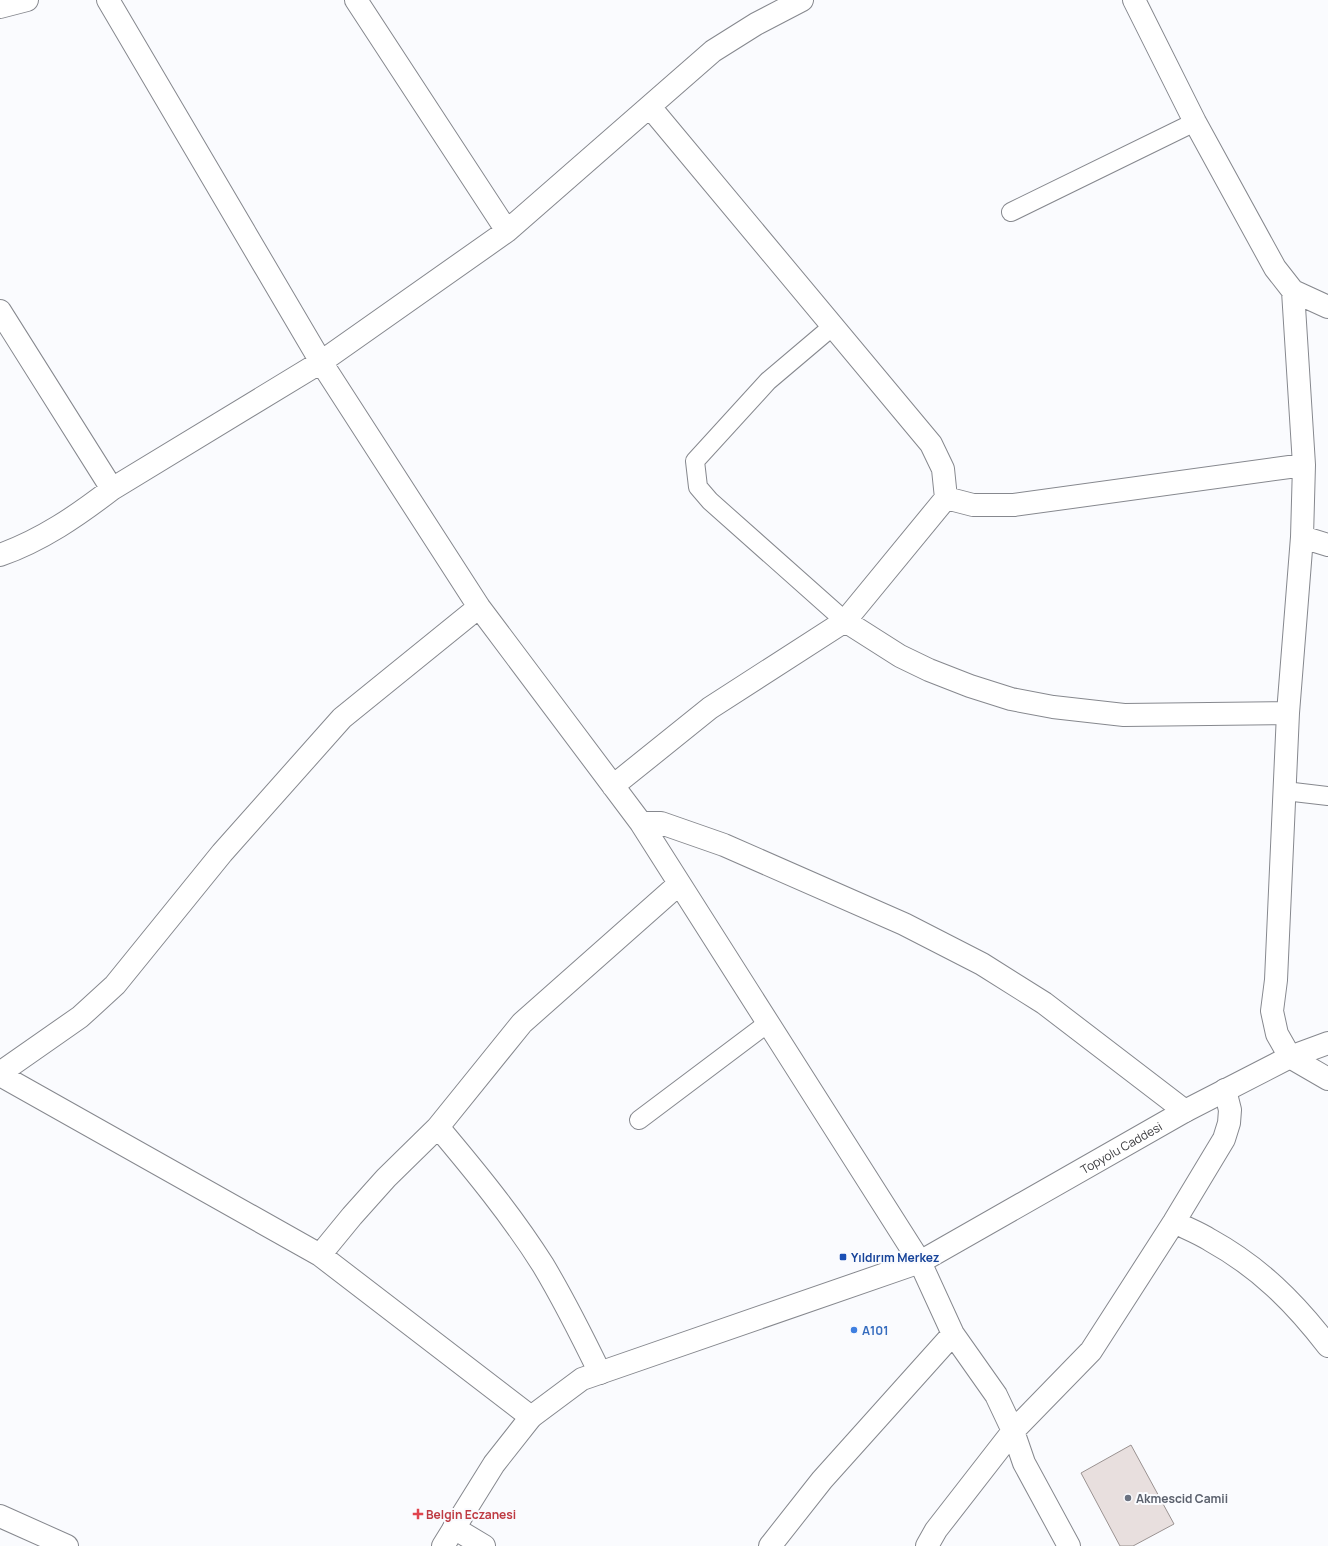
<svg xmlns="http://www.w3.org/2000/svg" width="1328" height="1546" font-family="Manrope,sans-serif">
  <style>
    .building { fill: #e8dfde; stroke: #9a9291 }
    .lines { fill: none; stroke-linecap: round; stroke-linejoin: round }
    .service-casing { stroke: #86888e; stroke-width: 20 }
    .minor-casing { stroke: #86888e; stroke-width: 24 }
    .tertiary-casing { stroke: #86888e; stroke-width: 24 }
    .service { stroke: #fff; stroke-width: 18 }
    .minor { stroke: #fff; stroke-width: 22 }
    .tertiary { stroke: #fff; stroke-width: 22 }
    .transit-dot { fill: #1a4fb4; stroke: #fafbfe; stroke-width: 1.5 }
    .shop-dot { fill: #3f7fe0; stroke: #fafbfe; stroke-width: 1.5 }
    .worship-dot { fill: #6b7280; stroke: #fafbfe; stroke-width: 1.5 }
    .health-dot { fill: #e0444e; stroke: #fafbfe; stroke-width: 1.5 }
    .labels { text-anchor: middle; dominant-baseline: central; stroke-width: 4; stroke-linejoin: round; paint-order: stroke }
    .street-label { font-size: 12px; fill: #3a3a3d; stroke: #fafbfe }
    .transit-label { font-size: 12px; font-weight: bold; fill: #164399; stroke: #fafbfe; text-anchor: start }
    .shop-label { font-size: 12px; font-weight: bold; fill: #366cbe; stroke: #fafbfe; text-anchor: start }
    .worship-label { font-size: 12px; font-weight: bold; fill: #5b616d; stroke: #fafbfe; text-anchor: start }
    .health-label { font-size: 12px; font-weight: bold; fill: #be3a42; stroke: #fafbfe; text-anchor: start }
  </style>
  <rect width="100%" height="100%" fill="#fafbfe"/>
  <path class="building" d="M1131 1445 1174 1524 1133 1546H1120L1081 1473Z"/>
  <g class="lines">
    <g class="service-casing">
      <path id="service" d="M1011 212 1195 122
        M833 326 768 381 695 461 698 487 710 501 845 621
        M1285 791 1328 796
        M639 1120 768 1023"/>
    </g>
    <g class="minor-casing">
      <path id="minor" d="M108 0 321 362 479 607 641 823 920 1262 953 1334 996 1395 1013 1431 1024 1463 1069 1546
        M356 0 507 231
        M1134 0 1195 122 1275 268 1293 291 1328 307
        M0 7 27 0
        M650 107 931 444 943 469 946 498
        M1293 291 1304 465 1302 537 1288 713 1276 980 1272 1011 1277 1034 1290 1057 1328 1079
        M0 311 112 489
        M1302 537 1328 545
        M0 555C42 540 77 516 112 489L321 362 507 231 713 51 756 24 802 0
        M845 621 900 656 929 670 970 686 1011 699 1053 707 1124 715 1288 713
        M613 786 710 708 845 621 946 498 973 505H1014L1304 465
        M641 823H661L724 845 904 924 982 964 1044 1003 1185 1111
        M0 1073 80 1017 115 985 222 853 342 718 479 607
        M0 1075 320 1255 531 1417
        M438 1127C475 1171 512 1216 543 1265 564 1300 582 1336 600 1373
        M1174 1222C1186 1228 1199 1233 1210 1240 1259 1267 1294 1302 1328 1346
        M320 1255 352 1216 386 1178 438 1127 522 1023 679 884
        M0 1516 67 1546
        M454 1528 484 1546
        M770 1546 822 1480 953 1334
        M927 1546 936 1530 1013 1431 1091 1351 1174 1222 1224 1139 1229 1123 1230 1110 1225 1090"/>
    </g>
    <g class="tertiary-casing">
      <g id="tertiary">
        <path id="s1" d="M443 1546 494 1464 531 1417 582 1379 920 1262 1185 1111 1290 1057 1328 1043"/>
      </g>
    </g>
    <use href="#service" class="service"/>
    <use href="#minor" class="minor"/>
    <use href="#tertiary" class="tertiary"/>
  </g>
  <rect class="transit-dot" x="839" y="1253" width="8" height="8" rx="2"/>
  <circle class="shop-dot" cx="854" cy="1330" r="4"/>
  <circle class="worship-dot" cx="1128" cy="1498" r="4"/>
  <path class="health-dot" d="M416 1508h4v4h4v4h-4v4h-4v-4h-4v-4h4z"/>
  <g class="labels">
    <g class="street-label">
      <text stroke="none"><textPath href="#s1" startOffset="809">Topyolu Caddesi</textPath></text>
    </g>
    <g class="transit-label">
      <text x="851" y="1257">Yıldırım Merkez</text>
    </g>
    <g class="shop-label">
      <text x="862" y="1330">A101</text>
    </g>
    <g class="worship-label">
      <text x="1136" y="1498">Akmescid Camii</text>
    </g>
    <g class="health-label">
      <text x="426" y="1514">Belgin Eczanesi</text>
    </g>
  </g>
</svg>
